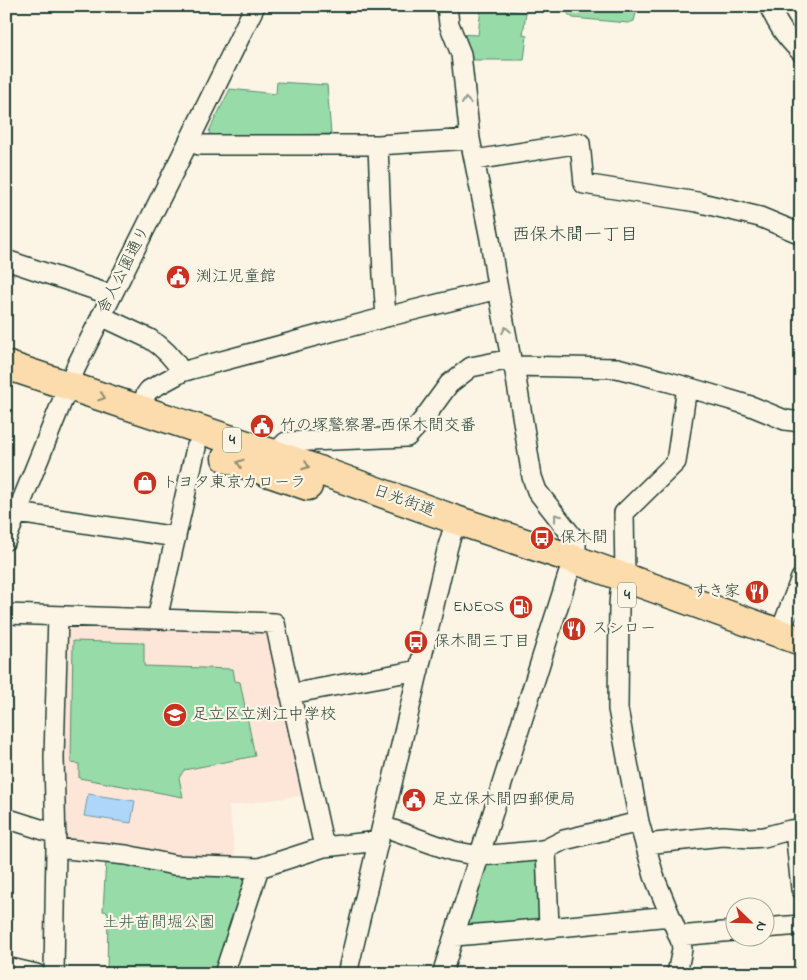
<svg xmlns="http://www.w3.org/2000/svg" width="807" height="980" font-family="'Indie Flower','Klee One',sans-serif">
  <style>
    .built { fill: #fde6d7 }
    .green { fill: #97dca8; stroke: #5b8c6e }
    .water { fill: #add6f8; stroke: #7499aa }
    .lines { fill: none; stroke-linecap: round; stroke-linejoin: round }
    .minor-casing { stroke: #1f3d34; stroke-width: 22 }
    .highway-casing { stroke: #1f3d34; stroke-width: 31 }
    .minor { stroke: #fcf5e5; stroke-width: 19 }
    .highway { stroke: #fcdcac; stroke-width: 28 }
    .oneway { stroke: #8e998c }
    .oneway2 { stroke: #8e8c70 }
    .labels { text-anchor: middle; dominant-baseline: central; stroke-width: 4.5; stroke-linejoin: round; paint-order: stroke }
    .shield { fill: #fcf5e5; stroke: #617469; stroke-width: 1 }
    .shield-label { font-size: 15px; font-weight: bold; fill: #1f3d34 }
    .street-label { font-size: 16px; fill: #1f3d34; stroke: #fcf5e5 }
    .poi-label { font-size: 16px; fill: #1f3d34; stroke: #fcf5e5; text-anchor: start }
    .park-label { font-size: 16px; fill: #375d4b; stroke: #fcf5e5 }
    .neighbourhood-label { font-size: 18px; fill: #1f3d34; stroke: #fcf5e5 }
  </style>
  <rect width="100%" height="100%" fill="#fcf5e5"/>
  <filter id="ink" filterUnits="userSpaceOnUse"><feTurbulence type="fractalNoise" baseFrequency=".02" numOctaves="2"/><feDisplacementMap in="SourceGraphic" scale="10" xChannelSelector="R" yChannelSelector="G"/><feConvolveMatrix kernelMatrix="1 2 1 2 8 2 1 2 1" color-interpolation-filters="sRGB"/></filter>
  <g filter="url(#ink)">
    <path class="built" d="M69 621 264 631 270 634 305 795 229 806 236 861 175 858 67 840 63 836V627Z"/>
    <path class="green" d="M562 6H638L634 21 628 23 573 18 568 14Z
      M481 8 526 12 523 35 527 36 524 60H467L457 34 478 35Z
      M277 82 327 85 331 134 211 136 209 131 230 89 276 94Z
      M73 641 144 643V666L233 669 235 681 240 682 255 756 184 770 179 778 183 797 79 778V764L71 763Z
      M541 858 540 922 470 929 464 924 483 865Z
      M106 860 242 874 245 880 214 974H107L108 912 103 911Z"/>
    <path class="water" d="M88 794 135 801 131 823 84 816Z"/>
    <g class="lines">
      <g class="minor-casing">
        <path id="minor" d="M447 6 449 24 461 54 470 139 490 239 495 273 511 359 515 372 532 477 537 491 576 541V548L573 559
          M769 6C779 27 785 36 801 52
          M189 141 199 145H378L470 139
          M378 145 383 276 386 317
          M475 160 580 143 584 184 697 202 760 217 801 234
          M6 260 111 295
          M101 316 150 339C163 347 174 359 182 372
          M514 366 617 368 644 375 687 387 751 406 785 420 801 422
          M140 410 146 394 149 390 182 372 192 369 386 317 498 289
          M277 455 282 446 286 442 407 437 422 421 449 384 471 367 511 359
          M18 513 176 537
          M6 540 76 367 189 141 255 6
          M625 577 624 513 676 462 687 387
          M620 592 619 605 618 709 639 822 654 876 681 942 682 949 677 974
          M6 614 275 623 324 847
          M157 619 196 448
          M780 633 801 578
          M290 694 419 670
          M6 821 12 820 56 834
          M382 826 453 851 479 856 536 851 546 849 564 840 639 822
          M795 830 801 889
          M645 844 723 836 750 838 764 837 790 830 801 829
          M56 848 126 855 174 865 259 868 324 847 379 841
          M546 849 549 928
          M764 928 801 925
          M455 936 549 928 670 916
          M679 936 734 931
          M6 967 36 974
          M54 974 56 848 54 757 58 616
          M224 974 259 868
          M347 974 448 546 456 520
          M442 974 568 575"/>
      </g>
      <g class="highway-casing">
        <path id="highway" d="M6 365 277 455 456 520 573 559 801 641
          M226 458 308 486"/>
      </g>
      <use href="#minor" class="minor"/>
      <use href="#highway" class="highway"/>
    </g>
    <defs><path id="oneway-chevron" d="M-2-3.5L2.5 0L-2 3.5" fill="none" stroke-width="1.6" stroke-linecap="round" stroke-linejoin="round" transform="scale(1.25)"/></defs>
    <g class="oneway">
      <use href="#oneway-chevron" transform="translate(466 101) rotate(-96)"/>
      <use href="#oneway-chevron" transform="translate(506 330) rotate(-100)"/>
      <use href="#oneway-chevron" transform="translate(557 517) rotate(-128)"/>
    </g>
    <g class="oneway2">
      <use href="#oneway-chevron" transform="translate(102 397) rotate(18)"/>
      <use href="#oneway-chevron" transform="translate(240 463) rotate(-161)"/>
      <use href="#oneway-chevron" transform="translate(306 466) rotate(20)"/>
    </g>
  </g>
  <defs>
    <g id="civic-disc" transform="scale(1.25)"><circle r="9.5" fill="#c8321e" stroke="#fcf5e5"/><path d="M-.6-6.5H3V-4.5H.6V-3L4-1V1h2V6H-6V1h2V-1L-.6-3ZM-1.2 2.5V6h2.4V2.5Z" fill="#fff"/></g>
    <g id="shop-disc" transform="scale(1.25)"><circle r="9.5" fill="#c8321e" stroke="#fcf5e5"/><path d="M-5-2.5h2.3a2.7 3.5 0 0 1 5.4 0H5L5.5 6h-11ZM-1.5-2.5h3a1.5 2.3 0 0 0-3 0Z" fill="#fff"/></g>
    <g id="bus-disc" transform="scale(1.25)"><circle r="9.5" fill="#c8321e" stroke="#fcf5e5"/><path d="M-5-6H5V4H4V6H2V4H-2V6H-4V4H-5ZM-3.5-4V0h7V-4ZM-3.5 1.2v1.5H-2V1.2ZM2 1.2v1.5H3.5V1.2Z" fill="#fff"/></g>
    <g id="restaurant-disc" transform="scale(1.25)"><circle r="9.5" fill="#c8321e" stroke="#fcf5e5"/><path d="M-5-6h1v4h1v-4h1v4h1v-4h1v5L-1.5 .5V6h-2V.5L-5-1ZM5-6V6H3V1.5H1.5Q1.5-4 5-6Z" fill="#fff"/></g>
    <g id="fuel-disc" transform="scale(1.25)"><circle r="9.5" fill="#c8321e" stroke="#fcf5e5"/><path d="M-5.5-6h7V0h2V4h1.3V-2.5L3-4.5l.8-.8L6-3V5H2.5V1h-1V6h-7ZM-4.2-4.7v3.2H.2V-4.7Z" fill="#fff"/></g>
    <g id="school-disc" transform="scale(1.25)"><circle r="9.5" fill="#c8321e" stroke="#fcf5e5"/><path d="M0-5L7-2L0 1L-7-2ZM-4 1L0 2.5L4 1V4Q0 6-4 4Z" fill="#fff"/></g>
  </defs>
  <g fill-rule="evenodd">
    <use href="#civic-disc" x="178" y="277"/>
    <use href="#civic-disc" x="262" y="426"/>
    <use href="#shop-disc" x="145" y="483"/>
    <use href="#bus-disc" x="542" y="538"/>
    <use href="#restaurant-disc" x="757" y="592"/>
    <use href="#fuel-disc" x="521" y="607"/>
    <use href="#restaurant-disc" x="574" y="629"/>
    <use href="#bus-disc" x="416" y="642"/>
    <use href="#school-disc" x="175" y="715"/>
    <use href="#civic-disc" x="414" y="800"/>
  </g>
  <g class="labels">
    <g class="shield">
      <rect x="223" y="427.5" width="18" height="25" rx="4"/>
      <rect x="618" y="582.5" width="18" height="25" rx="4"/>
    </g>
    <g class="shield-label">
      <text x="232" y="440">4</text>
      <text x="627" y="595">4</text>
    </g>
    <g class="street-label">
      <text transform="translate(124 270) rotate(-63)">舎人公園通り</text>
      <text transform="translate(404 501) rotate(20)">日光街道</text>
    </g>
    <g class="poi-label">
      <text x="196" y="277">渕江児童館</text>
      <text x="280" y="426">竹の塚警察署 西保木間交番</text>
      <text x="162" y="483">トヨタ東京カローラ</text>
      <text x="560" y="538">保木間</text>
      <text x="740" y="592" text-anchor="end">すき家</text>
      <text x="504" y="607" text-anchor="end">ENEOS</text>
      <text x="592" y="629">スシロー</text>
      <text x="434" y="642">保木間三丁目</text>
      <text x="192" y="715">足立区立渕江中学校</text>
      <text x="432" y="800">足立保木間四郵便局</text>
    </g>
    <g class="park-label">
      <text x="159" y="923">土井苗間堀公園</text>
    </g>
    <g class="neighbourhood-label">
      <text x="575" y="236">西保木間一丁目</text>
    </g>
  </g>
  <rect width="807" height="980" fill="none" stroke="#fcf5e5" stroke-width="25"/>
  <rect x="12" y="12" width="782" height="955" fill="none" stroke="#1f3d34" stroke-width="2" filter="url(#ink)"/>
  <g transform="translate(750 922) rotate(113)"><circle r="24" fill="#fcf5e5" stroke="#a4ab9e"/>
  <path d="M0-4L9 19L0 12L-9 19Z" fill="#c8321e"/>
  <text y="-8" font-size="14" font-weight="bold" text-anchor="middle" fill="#1f3d34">N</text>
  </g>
</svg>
